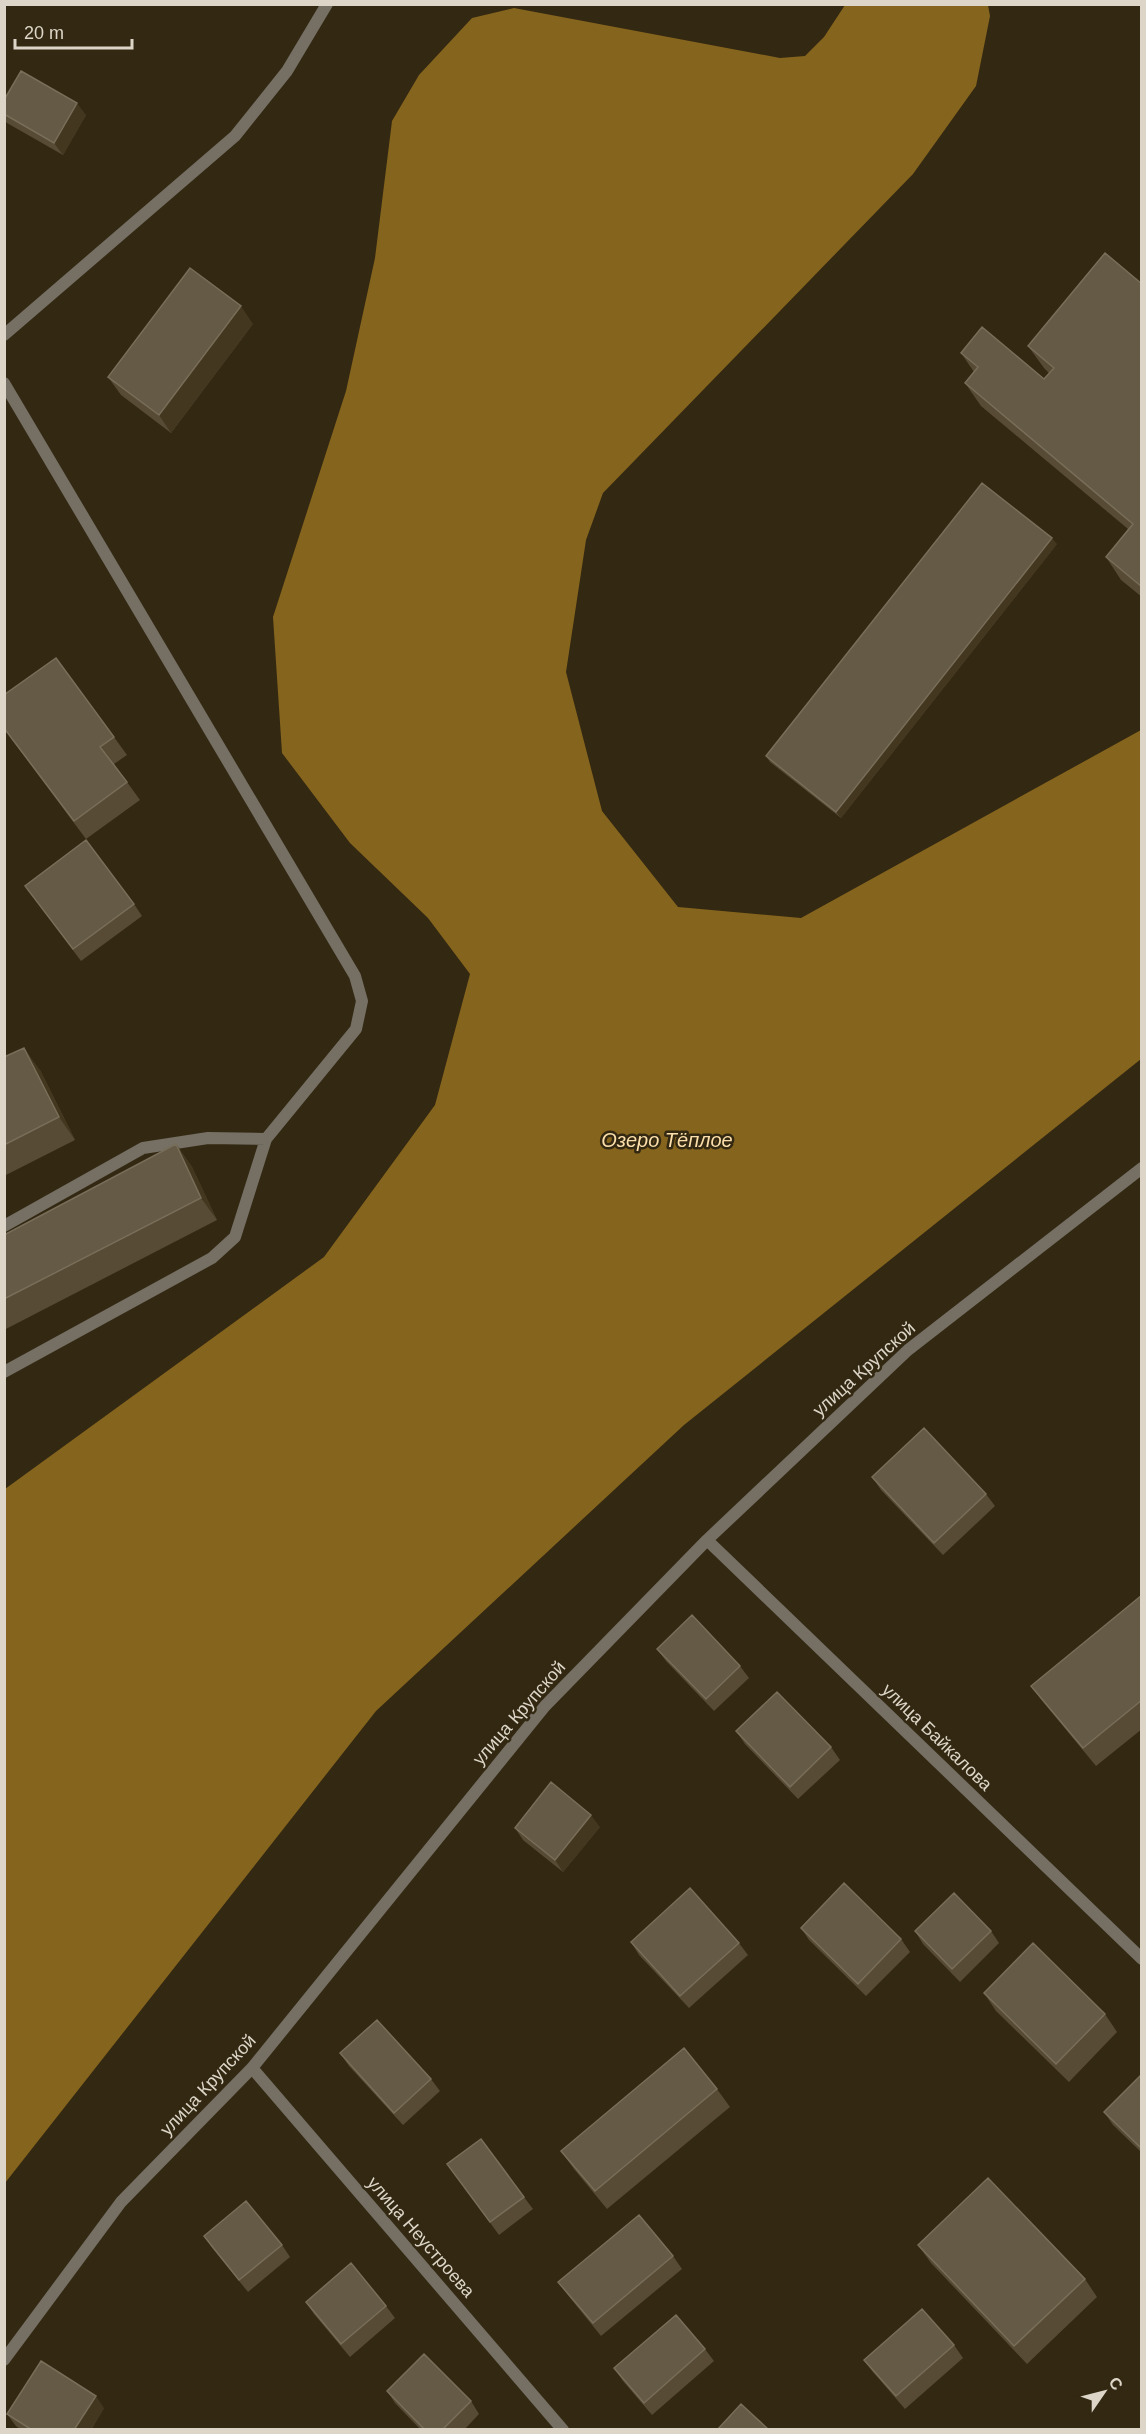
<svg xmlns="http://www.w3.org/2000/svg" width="1146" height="2434" font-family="Arial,sans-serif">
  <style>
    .water { fill: #85641d }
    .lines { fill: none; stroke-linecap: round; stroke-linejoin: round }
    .service { stroke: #756f64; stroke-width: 12 }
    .minor { stroke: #756f64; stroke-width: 12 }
    .wall { fill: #574b35 }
    .shaded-wall { fill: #433720 }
    .building { fill: #655a45; stroke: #786e59; stroke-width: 1.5 }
    .labels { text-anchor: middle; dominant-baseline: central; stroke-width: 5; stroke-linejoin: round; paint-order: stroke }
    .street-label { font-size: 18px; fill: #ddd6c8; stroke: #332812 }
    .water-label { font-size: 20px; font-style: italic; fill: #fcdfaa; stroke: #332812 }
  </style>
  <rect width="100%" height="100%" fill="#332812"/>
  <path class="water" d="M845 5H988L990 16 976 86 913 174 603 493 586 540 566 672 602 811 678 907 801 918 1141 730V1059L684 1425 376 1711 5 2183V1489L324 1257 435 1105 470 974 428 918 350 843 282 753 273 617 346 391 375 258 392 121 419 75 472 18 514 8 780 58 805 56 824 37Z"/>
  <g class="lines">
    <path class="service" d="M4 335 235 136 287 71 327 4
      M4 383 355 976 362 1001 356 1029 266 1139 235 1237 212 1258 4 1372
      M4 1226 143 1148 208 1138 266 1139"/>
    <path class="minor" d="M707 1540 1142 1959
      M252 2068 563 2430
      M4 2360 121 2202 252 2068 545 1706 707 1540 908 1350 1142 1168"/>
  </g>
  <path class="wall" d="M4 100 86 115 63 155 7 123 4 119Z
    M1142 284V597L1121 580 1106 557 1128 529 981 406 965 383 974 372 961 353 1044 379 1049 373 1044 368 1028 346Z
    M253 324 171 433 121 395 108 377Z
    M1057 544 841 818 770 762 766 756Z
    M4 695 114 737 127 755 114 764 140 800 86 839 4 729Z
    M25 886 134 904 142 916 81 961Z
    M4 1057 40 1070 75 1140 4 1176Z
    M176 1144 192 1167 217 1220 4 1330V1235Z
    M872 1477 986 1494 995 1506 943 1555 881 1490Z
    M1142 1595V1729L1096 1766 1044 1703 1031 1686Z
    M657 1649 740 1666 749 1678 714 1711 666 1661Z
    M736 1731 831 1747 840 1760 798 1799 745 1744Z
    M600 1827 563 1872 523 1840 515 1828Z
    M801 1928 901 1939 910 1952 866 1996 809 1940Z
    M915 1931H991L999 1943 960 1982 923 1944Z
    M631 1942 739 1943 748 1955 689 2008 639 1955Z
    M984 1993 1105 2014 1117 2032 1069 2082 996 2011Z
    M340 2053 431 2079 440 2091 403 2125 349 2066Z
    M1142 2074V2153L1113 2125 1104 2112Z
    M717 2089 730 2107 607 2209 574 2169 561 2151Z
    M456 2176 524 2197 533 2209 499 2235Z
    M204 2236 282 2245 290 2257 248 2292 213 2249Z
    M918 2245 1085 2279 1097 2297 1027 2364 931 2263Z
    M673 2256 682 2269 601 2336 567 2294 558 2282Z
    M306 2302 386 2306 395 2318 350 2357 314 2314Z
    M954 2345 963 2358 905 2409 873 2372 864 2360Z
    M705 2349 714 2361 652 2415 623 2381 614 2368Z
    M387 2391 471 2401 479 2414 464 2430H421L395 2403Z
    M104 2408 91 2430H21L16 2426 7 2414Z"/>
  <path class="shaded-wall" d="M77 103 86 115 63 155 54 143Z
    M241 306 253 324 171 433 159 415Z
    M1052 538 1057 544 841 818 836 812Z
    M24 1048 40 1070 75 1140 59 1117Z
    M176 1144 192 1167 217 1220 201 1198Z
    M591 1815 600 1827 563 1872 555 1860Z
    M96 2396 104 2408 91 2430H74Z"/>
  <path class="building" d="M21 71 77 103 54 143 4 114V100Z
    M1105 253 1142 284V587L1106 557 1133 524 965 383 978 367 961 353 982 327 1044 379 1054 368 1028 346Z
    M190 268 241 306 159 415 108 377Z
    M982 483 1052 538 836 812 766 756Z
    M56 658 114 737 100 747 127 782 74 821 4 728V695Z
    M86 840 134 904 73 949 25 886Z
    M24 1048 59 1117 4 1145V1057Z
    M176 1144 201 1198 4 1299V1235Z
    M924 1428 986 1494 934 1543 872 1477Z
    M1142 1595V1700L1083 1748 1031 1686Z
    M692 1615 740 1666 706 1699 657 1649Z
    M777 1692 831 1747 790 1787 736 1731Z
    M551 1782 591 1815 555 1860 515 1828Z
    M844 1883 901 1939 858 1984 801 1928Z
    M690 1888 739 1943 680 1996 631 1942Z
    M954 1893 991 1931 952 1969 915 1931Z
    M1033 1943 1105 2014 1056 2064 984 1993Z
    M377 2020 431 2079 394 2113 340 2053Z
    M684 2048 717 2089 595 2191 561 2151Z
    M1142 2074V2149L1104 2112Z
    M481 2139 524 2197 490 2222 447 2164Z
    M988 2178 1085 2279 1014 2346 918 2245Z
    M246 2201 282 2245 239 2280 204 2236Z
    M639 2215 673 2256 593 2323 558 2282Z
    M351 2263 386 2306 341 2344 306 2302Z
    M922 2309 954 2345 896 2396 864 2360Z
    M676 2315 705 2349 644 2403 614 2368Z
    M424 2354 471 2401 442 2430H425L387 2391Z
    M41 2361 96 2396 74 2430H32L7 2414Z
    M741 2404 769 2430H717Z"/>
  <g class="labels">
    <g class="street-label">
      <text transform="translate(864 1369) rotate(-42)">улица Крупской</text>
      <text transform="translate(519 1713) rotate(-49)">улица Крупской</text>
      <text transform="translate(937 1737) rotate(44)">улица Байкалова</text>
      <text transform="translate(208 2085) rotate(-47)">улица Крупской</text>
      <text transform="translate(421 2237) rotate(49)">улица Неустроева</text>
    </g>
    <g class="water-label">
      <text x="667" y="1140">Озеро Тёплое</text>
    </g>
  </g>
  <rect width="1146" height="2434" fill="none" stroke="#ddd6c8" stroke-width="12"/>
  <g transform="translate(1104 2392) rotate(55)" stroke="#332812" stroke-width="4.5" paint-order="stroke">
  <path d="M0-4.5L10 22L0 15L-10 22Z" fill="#ddd6c8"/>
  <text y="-9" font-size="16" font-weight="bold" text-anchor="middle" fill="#ddd6c8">С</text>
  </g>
  <path d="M15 39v9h117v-9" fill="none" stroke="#ddd6c8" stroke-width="3"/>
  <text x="24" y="39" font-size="18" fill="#ddd6c8" stroke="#332812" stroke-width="4.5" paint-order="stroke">20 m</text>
</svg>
